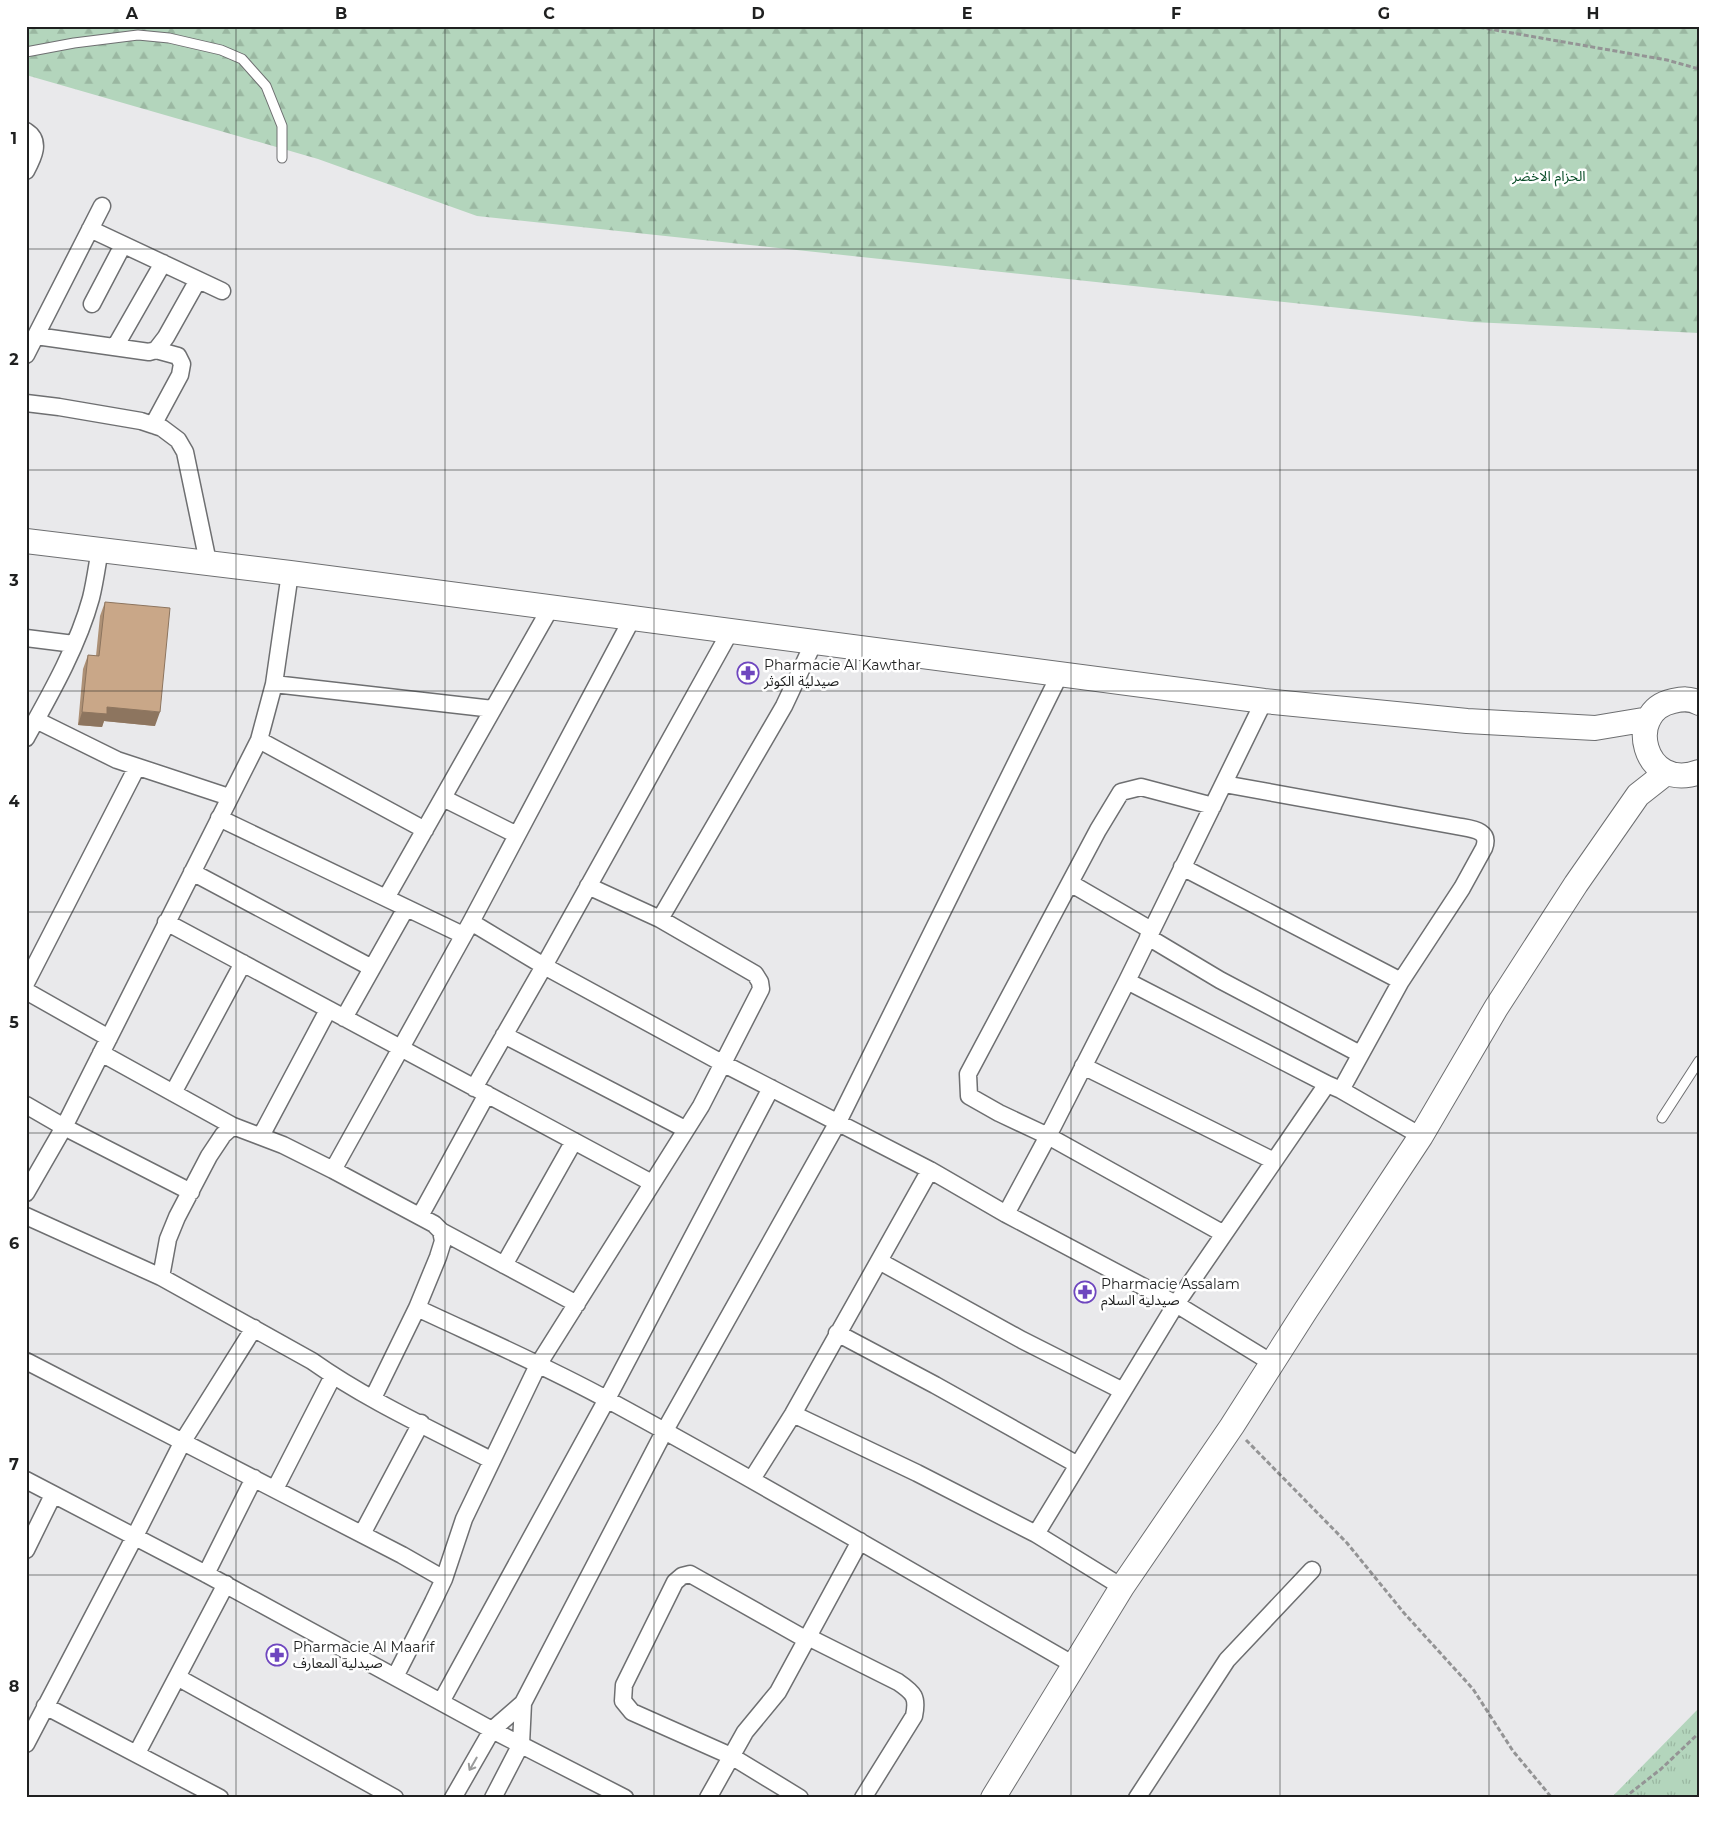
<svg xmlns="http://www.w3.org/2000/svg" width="1725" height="1824" font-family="Montserrat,'Noto Sans Arabic',sans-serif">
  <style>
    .grass { fill: url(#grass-tufts) }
    .forest { fill: url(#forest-firs) }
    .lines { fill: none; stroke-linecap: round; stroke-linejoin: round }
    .lane-casing { stroke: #6e6f71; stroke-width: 11 }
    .street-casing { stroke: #6e6f71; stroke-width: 19 }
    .secondary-casing { stroke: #6e6f71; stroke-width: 26 }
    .path { stroke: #949495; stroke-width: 3; stroke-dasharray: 5 2.5; stroke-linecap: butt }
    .lane { stroke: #fff; stroke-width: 9 }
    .street { stroke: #fff; stroke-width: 16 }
    .secondary { stroke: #fff; stroke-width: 24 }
    .wall { fill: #ad9075 }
    .shaded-wall { fill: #8d755f }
    .building { fill: #c9a788; stroke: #8d755f }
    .oneway { stroke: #9a9b9b }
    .grid { fill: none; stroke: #1f2020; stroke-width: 1; stroke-opacity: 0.55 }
    .labels { text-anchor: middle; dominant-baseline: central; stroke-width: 5; stroke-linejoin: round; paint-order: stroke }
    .park-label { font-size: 14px; fill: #094d28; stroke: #fff }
    .poi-label { font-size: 14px; fill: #1f2020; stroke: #fff; text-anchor: start }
    .neatline { fill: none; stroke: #1f2020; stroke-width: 2 }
    .grid-label { font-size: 16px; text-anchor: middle; font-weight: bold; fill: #1f2020 }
  </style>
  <defs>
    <pattern id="grass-tufts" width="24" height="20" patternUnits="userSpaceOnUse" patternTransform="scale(1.25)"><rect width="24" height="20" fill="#b3d5bc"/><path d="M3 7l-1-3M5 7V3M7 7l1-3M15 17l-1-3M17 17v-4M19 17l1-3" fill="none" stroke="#9ab7a1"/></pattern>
    <pattern id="forest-firs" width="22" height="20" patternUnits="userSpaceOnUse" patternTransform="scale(1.25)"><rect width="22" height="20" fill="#b3d5bc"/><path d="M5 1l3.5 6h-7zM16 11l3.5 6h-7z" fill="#9ab7a1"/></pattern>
  </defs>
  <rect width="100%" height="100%" fill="#e9e9eb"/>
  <path class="grass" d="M1699 1708V1798H1611Z"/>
  <path class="forest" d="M26 26H1699V333L1472 322 477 216 318 159 26 75Z"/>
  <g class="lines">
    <g class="lane-casing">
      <path id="lane" d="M26 52 74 43 138 35 169 38 221 50 242 59 266 86 282 126V158
        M1662 1118 1699 1061"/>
    </g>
    <g class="street-casing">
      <path id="street" d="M26 131C42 141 33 158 26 171
        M90 229 222 291
        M92 304 123 245
        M36 336 149 352 156 350 166 337 198 280
        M115 347 163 263
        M26 355 102 206
        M26 403 59 407 141 421 162 428 178 440 185 452 208 562
        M153 425 180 375 182 364 178 356 156 350
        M26 638 74 644
        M274 684 493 709
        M36 720 117 760 229 797
        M26 738C50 695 78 646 91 598 95 582 97 566 100 549
        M259 740 425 830
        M1224 784 1456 826C1470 829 1491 829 1484 848L1462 888 1401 981 1341 1090
        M443 798 517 835
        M1213 806 1141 787 1121 792 1098 830 968 1074 969 1096 999 1113 1048 1136 1224 1234
        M219 818 463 935
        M1182 867 1401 981
        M192 872 372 968
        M1070 883 1151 930
        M386 898 551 607
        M660 919 784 706 814 642
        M166 922 652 1183
        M471 922 544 966 722 1063 930 1170 1006 1214 1176 1304 1272 1363
        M1148 937 1220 980 1360 1054
        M1127 981 1327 1084 1341 1090 1421 1136
        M26 983 137 767
        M26 991 109 1038
        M344 1018 406 908
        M504 1035 685 1129
        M101 1053 233 1126
        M1083 1066 1274 1161
        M474 1088 544 966 731 630
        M173 1093 243 963
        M26 1105 64 1127 191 1192
        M261 1136 328 1010
        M333 1170 471 922 633 617
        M26 1193 64 1127 259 740 274 684 290 573
        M1006 1214 1048 1136 1127 981 1264 701
        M26 1216 161 1277
        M420 1216 487 1094
        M441 1231 577 1304
        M879 1261 1022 1340 1123 1391
        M504 1265 574 1141
        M417 1308C481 1338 546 1366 608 1400 765 1485 919 1576 1074 1665
        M837 1333 935 1385 1078 1465
        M26 1361 402 1555 444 1579
        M373 1398 417 1308 438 1257 443 1241 441 1231 434 1224 333 1170 283 1145 233 1126 223 1135 209 1156 177 1217 168 1239 161 1277 312 1361C367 1400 431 1429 491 1460
        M793 1414 917 1473 1036 1534 1122 1587
        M752 1479 793 1414 930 1170
        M26 1480 206 1574 492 1730 625 1798
        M275 1489 333 1376
        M362 1534 421 1423
        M1036 1534 1176 1304 1327 1084
        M26 1550 53 1495
        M206 1574 254 1478
        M808 1637 898 1682C914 1693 918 1697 914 1716L863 1798
        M177 1677 395 1798
        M395 1677 433 1602 444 1579 464 1519 538 1365 701 1106 761 989 760 982 755 974 660 919 588 886
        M441 1702 607 1399 771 1088
        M523 1703 664 1432 838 1122 1060 674
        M45 1706 220 1798
        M26 1744 135 1536 183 1441 254 1328
        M137 1753 226 1584
        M453 1798 492 1730 523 1703 521 1744 493 1798
        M708 1798 745 1732 778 1692 860 1541
        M800 1798 731 1756 632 1712 623 1701 624 1685 675 1582 682 1576 690 1574 807 1640
        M1137 1798 1227 1660 1312 1570"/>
    </g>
    <g class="secondary-casing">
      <path id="secondary" d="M26 541 290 573 1264 701 1467 721 1595 728 1649 719
        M1699 703C1690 698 1682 699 1673 701 1624 711 1643 793 1699 772
        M993 1798 1122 1587 1232 1426 1306 1310 1421 1136 1496 1008 1576 884 1638 795 1666 773"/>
    </g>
    <path class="path" d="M1472 26 1667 60 1699 69
      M1246 1440 1347 1543 1404 1613 1473 1689 1513 1751 1552 1798
      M1624 1798 1661 1769 1699 1733"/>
    <use href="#lane" class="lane"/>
    <use href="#street" class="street"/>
    <use href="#secondary" class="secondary"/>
  </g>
  <path class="wall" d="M105 602 155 726 104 721 102 727 78 725 83 669 88 655 96 656 100 616Z"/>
  <path class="shaded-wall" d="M107 707 160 712 155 726 104 721 102 727 78 725 82 712Z"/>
  <path class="building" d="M105 602 170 608 160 712 107 707V714L82 712 88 655 99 656Z"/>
  <defs><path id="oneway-shaft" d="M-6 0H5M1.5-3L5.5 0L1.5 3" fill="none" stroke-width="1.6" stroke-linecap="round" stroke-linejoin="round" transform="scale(1.25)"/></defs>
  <use class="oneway" href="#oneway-shaft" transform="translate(473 1764) rotate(120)"/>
  <path class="grid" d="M236 26V1798M445 26V1798M654 26V1798M862 26V1798M1071 26V1798M1280 26V1798M1489 26V1798M26 249H1699M26 470H1699M26 691H1699M26 912H1699M26 1133H1699M26 1354H1699M26 1575H1699"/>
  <defs>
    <g id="pharmacy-ring" transform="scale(1.125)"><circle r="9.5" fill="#fff" stroke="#6e46bf" stroke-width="1.5"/><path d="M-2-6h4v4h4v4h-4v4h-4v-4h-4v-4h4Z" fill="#6e46bf"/></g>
  </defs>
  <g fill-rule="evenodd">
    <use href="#pharmacy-ring" x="748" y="673"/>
    <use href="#pharmacy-ring" x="1085" y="1292"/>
    <use href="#pharmacy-ring" x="277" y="1655"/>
  </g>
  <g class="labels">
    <g class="park-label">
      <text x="1549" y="176">الحزام الاخضر</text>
    </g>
    <g class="poi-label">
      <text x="764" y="665">Pharmacie Al Kawthar<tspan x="764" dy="16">صيدلية الكوثر</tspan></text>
      <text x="1101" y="1284">Pharmacie Assalam<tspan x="1101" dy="16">صيدلية السلام</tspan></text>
      <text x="293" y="1647">Pharmacie Al Maarif<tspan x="293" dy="16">صيدلية المعارف</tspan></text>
    </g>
  </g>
  <rect width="1725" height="1824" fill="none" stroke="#ffffff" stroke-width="55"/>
  <rect x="28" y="28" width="1670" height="1768" class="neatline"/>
  <g class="grid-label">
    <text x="132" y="19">A</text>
    <text x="341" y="19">B</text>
    <text x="549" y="19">C</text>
    <text x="758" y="19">D</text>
    <text x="967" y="19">E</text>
    <text x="1176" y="19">F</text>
    <text x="1384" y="19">G</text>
    <text x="1593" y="19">H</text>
    <text x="14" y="144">1</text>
    <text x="14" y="365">2</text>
    <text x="14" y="586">3</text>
    <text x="14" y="807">4</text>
    <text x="14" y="1028">5</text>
    <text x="14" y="1249">6</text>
    <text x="14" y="1470">7</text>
    <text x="14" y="1692">8</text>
  </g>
</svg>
